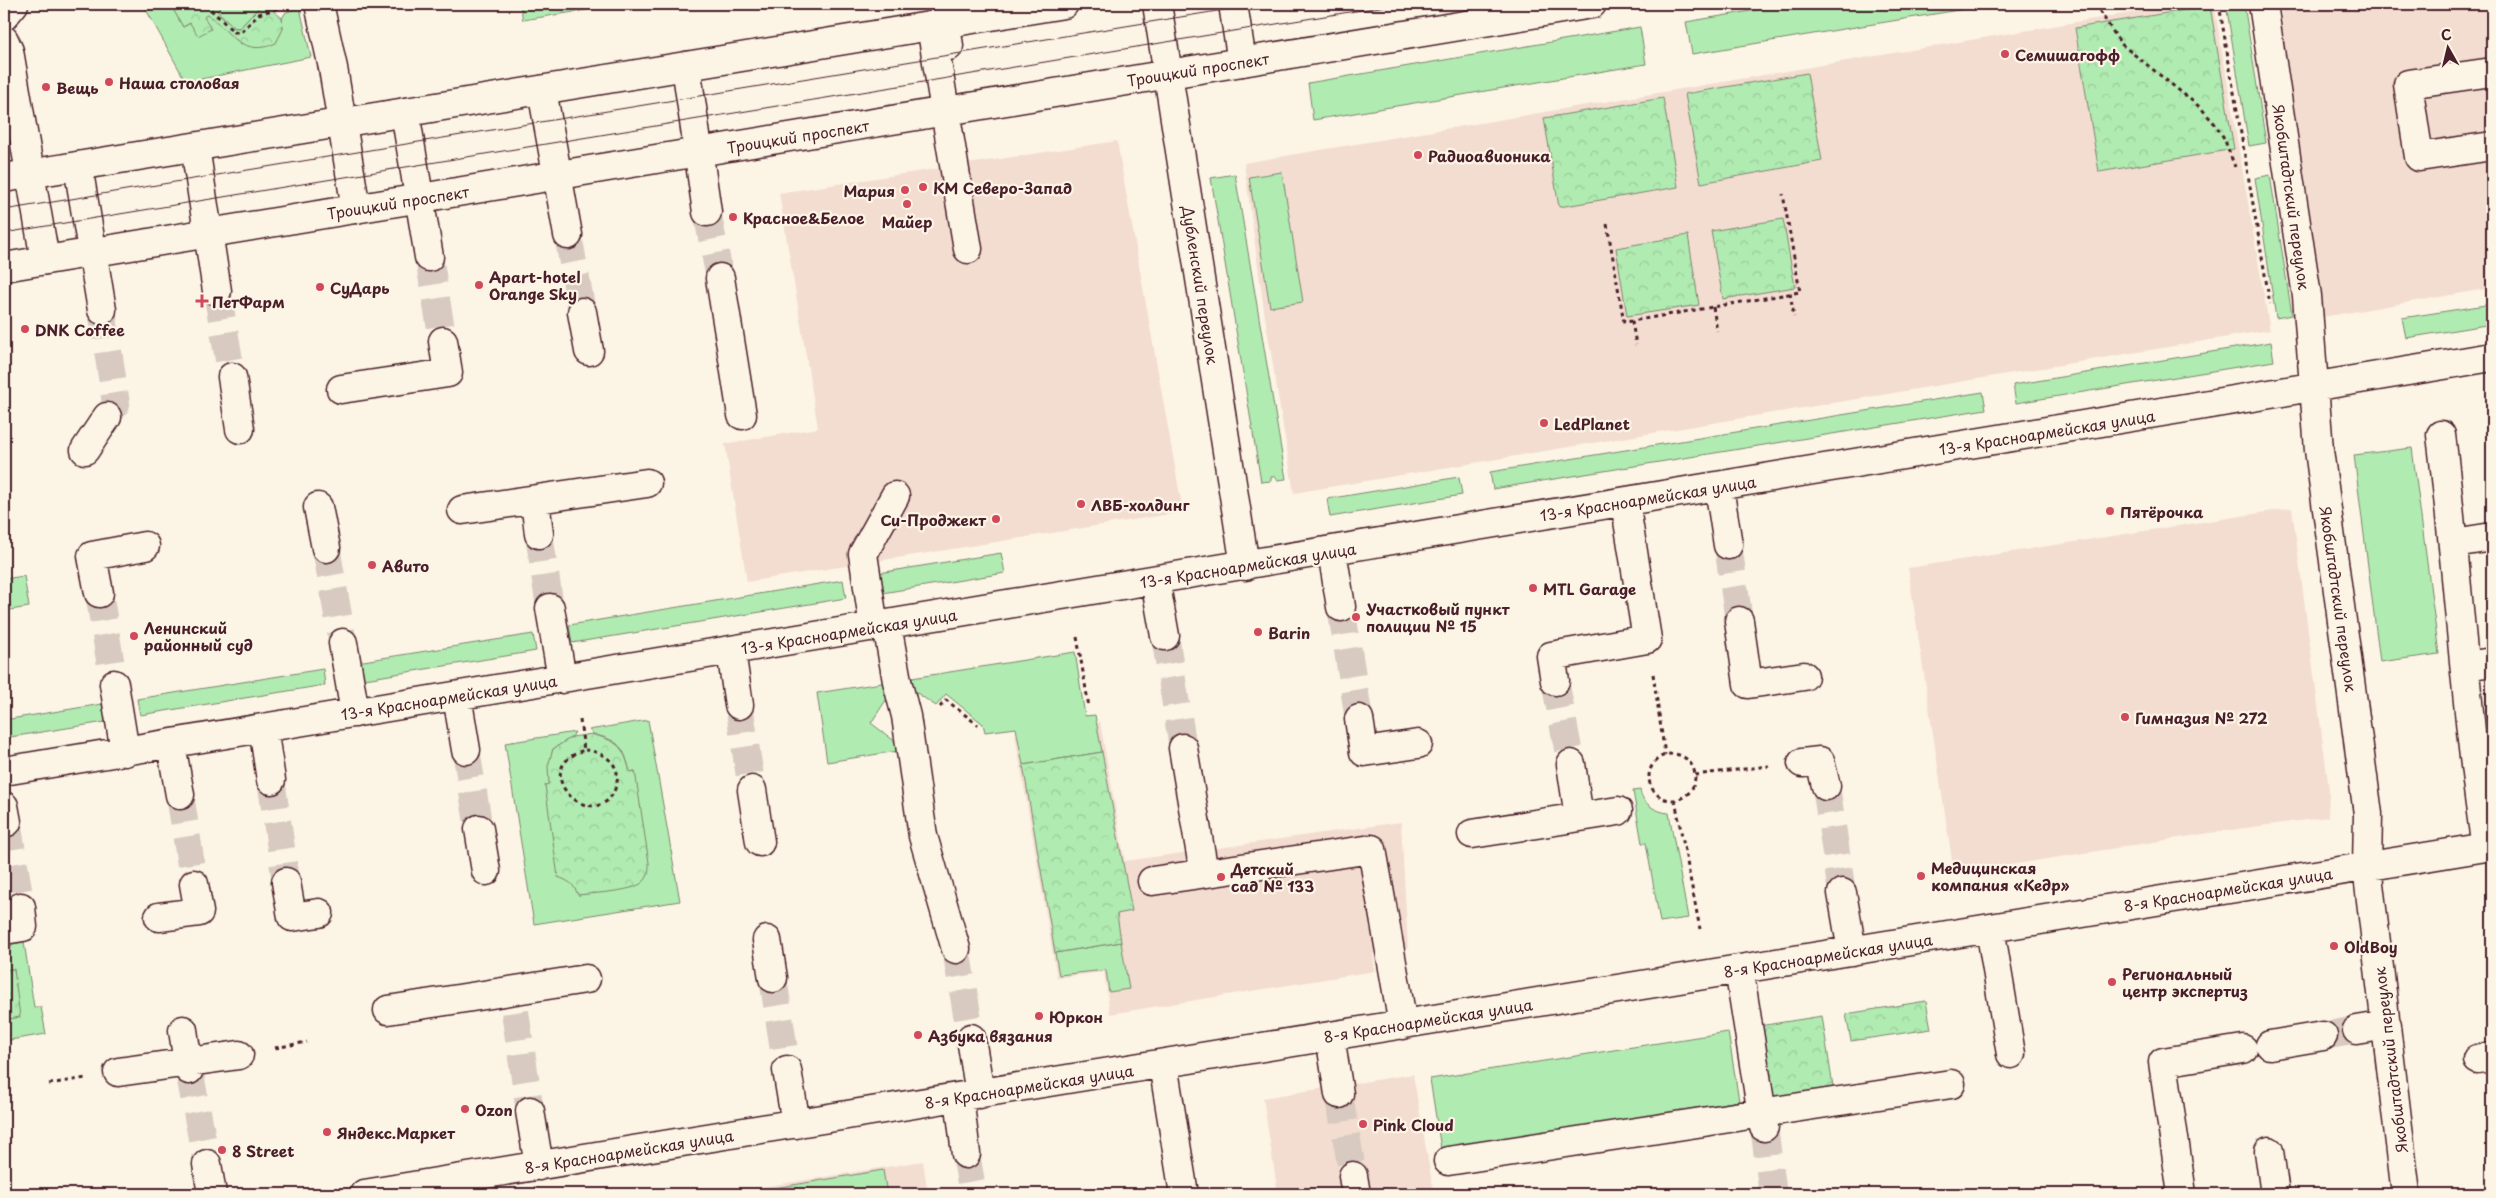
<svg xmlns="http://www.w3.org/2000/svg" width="2496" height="1198" font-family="'Playpen Sans',sans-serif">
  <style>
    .built { fill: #f3ddd1 }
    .grass { fill: #b0ebb1; stroke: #7d856e }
    .forest { fill: url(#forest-crowns); stroke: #7d856e }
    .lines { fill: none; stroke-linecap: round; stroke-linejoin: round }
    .minor-tunnel { stroke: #d8cac0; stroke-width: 28; stroke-dasharray: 28 14; stroke-linecap: butt }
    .minor-casing { stroke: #4a1f2b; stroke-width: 31 }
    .major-casing { stroke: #4a1f2b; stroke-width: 31 }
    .path { stroke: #4a1f2b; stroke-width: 3; stroke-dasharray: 4 4; stroke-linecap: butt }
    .minor { stroke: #fcf5e5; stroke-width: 28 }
    .major { stroke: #fcf5e5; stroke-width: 28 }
    .tram { stroke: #4a1f2b; stroke-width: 1 }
    .poi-dot { fill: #d1495b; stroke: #fcf5e5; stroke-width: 2 }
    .labels { text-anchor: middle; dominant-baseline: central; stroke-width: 4.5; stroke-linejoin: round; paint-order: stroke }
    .poi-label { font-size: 15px; font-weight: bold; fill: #4a1f2b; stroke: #fcf5e5; text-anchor: start }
    .street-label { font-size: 15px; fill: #4a1f2b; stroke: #fcf5e5 }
  </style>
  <defs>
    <pattern id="forest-crowns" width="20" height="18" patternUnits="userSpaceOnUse" patternTransform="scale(1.25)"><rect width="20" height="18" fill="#b0ebb1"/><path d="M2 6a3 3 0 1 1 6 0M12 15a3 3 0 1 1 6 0" fill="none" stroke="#99c998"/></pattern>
  </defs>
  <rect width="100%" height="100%" fill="#fcf5e5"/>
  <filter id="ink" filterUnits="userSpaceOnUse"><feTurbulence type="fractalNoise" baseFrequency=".02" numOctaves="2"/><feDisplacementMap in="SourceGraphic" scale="10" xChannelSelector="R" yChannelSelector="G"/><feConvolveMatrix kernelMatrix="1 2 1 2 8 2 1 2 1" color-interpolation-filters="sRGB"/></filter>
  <g filter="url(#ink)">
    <path class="built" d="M2183 4H2214L2270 330 1294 493 1264 311 1244 163Z
      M2280 4H2492V288L2317 318Z
      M1117 141 1183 512 747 582 725 444 818 428 779 193Z
      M2292 508 2329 789 2328 817 2216 832 1954 874 1908 568Z
      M1100 722 1125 861 1401 822 1408 948 1373 953 1375 971 1110 1014 1104 972 1057 978 1015 735Z
      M1413 1074 1434 1194H1278L1263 1098Z
      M923 1161 928 1194H719Z"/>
    <path class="grass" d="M143 4H181L173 8 183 27 208 14 241 44 283 29 282 18 286 12 300 8 311 57 186 82Z
      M220 4H262L240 28H235L217 11 221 7Z
      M520 4H625L523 20Z
      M1792 4H1995L1692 54 1686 22Z
      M2226 4H2244L2266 143 2249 146Z
      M1640 27 1646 64 1313 120 1308 83Z
      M1282 172 1303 302 1270 307 1249 177Z
      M1235 174 1286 479 1277 480 1276 477H1271V481L1261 482 1211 178Z
      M2270 175 2292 315 2276 318 2255 178Z
      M2492 304V324L2406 338 2402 318Z
      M2271 342 2274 361 2016 403 2013 385Z
      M1983 392 1986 409 1493 489 1490 472Z
      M2412 448 2439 654 2380 662 2354 455Z
      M1459 477 1462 495 1330 517 1327 499Z
      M1001 553 1005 573 882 593 879 573Z
      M24 576 29 607 4 611V579Z
      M843 580 846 598 572 643 569 625Z
      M533 634 536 651 359 680 357 662Z
      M1075 652 1085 716 1095 715 1102 752 1023 765 1016 728 985 732 983 724 946 694 936 706 914 691 912 678Z
      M323 669 325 685 140 715 137 699Z
      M888 682 890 694 871 723 897 743 898 751 827 762 817 693Z
      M102 704 105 722 4 738V720Z
      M648 720 680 901 534 924 505 743 575 732 572 737 553 749C542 788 560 841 567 880L575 886 578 895 633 887 643 882 635 771 630 772C625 753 623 743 603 737 597 735 593 735 589 730Z
      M1640 790C1642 804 1656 812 1669 813L1688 918 1660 922 1646 843H1642L1633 791Z
      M24 942 34 1007H41L46 1034 4 1041V1020L19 1017 13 969 5 970 12 944Z
      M1121 942 1129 989 1109 992 1106 970 1059 975 1055 953Z
      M1728 1032 1739 1101 1441 1149 1430 1079Z
      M883 1170 887 1194H739Z"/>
    <path class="forest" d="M181 4H220L221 7 217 11 235 28H240L262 4H265L282 18 283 29 276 43C244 58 230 33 208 14L204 17 211 29 198 36 190 23 183 27 173 9Z
      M2210 6 2234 149 2099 172 2075 28Z
      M1807 73 1822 161 1701 183 1685 94Z
      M1663 98 1678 187 1559 207 1544 118Z
      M1783 219 1795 287 1723 299 1711 231Z
      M1688 235 1699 305 1627 316 1616 248Z
      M592 734C618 742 623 745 630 772L635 771 649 863C649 870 649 876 644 881 635 892 593 893 578 895 574 884 569 881 558 877L545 785 549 784 548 766 553 749 572 737Z
      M1102 752 1132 911 1117 914 1121 942 1055 953 1023 765Z
      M14 969 20 1017 4 1020V970Z
      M1926 1001 1931 1029 1851 1041 1846 1014Z
      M1822 1016 1833 1087 1771 1098 1759 1026Z"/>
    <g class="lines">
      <path class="minor-tunnel" d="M707 212 720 278
        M568 235 582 312
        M429 257 443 341
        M217 291 232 377
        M102 310 116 404 107 417
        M539 534 550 608
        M1728 545 1739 621
        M326 548 343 643
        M99 593 114 684
        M1341 607 1359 719
        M1165 636 1183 748
        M1555 681 1571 764
        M739 705 752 790
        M466 750 479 829
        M271 780 286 882
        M1826 786 1842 893
        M180 795 194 884
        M7 822 21 907
        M956 949 971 1038
        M773 978 787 1070
        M515 1012 530 1111
        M2323 1036 2357 1030
        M189 1070 207 1164
        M1339 1094 1353 1176
        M1764 1127 1773 1194
        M966 1154 973 1194"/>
      <g class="minor-casing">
        <path id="minor" d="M319 4 333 68 356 209
          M943 4 949 46
          M1157 4 1245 566
          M1233 4 1242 62
          M2263 4 2307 296 2319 450 2368 814 2367 867 2406 1194
          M4 16 14 4
          M931 26 968 249
          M4 40 9 51 45 260
          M686 66 707 212
          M2492 72 2408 84 2419 157 2492 146
          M542 90 568 235
          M405 112 429 257
          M195 147 217 291
          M78 166 102 310
          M720 278 742 415
          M582 312 589 351
          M232 377 240 429
          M341 389 448 373 443 341
          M2441 435C2458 572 2465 710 2486 847
          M85 450 107 417
          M1719 487 1728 545
          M535 500 539 534
          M318 507 326 548
          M462 510 647 483
          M2454 543 2492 537
          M1332 551 1341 607
          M1155 580 1165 636
          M99 593 92 556 145 546
          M550 608 562 679
          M1739 621 1748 684 1804 676
          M887 625 897 681 906 716 923 836 956 949
          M874 627 863 554 895 496
          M343 643 355 713
          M731 651 739 705
          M2466 666 2492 662
          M1555 681 1551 656 1647 639 1625 502
          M114 684 125 752
          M457 696 466 750
          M1359 719 1364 752 1418 744
          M263 728 271 780
          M171 744 180 795
          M1183 748 1204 873
          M1802 763 1820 761 1826 786
          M1571 764 1579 817
          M4 771 2492 357
          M752 790 760 842
          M4 806 7 822
          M479 829 486 871
          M1472 834 1618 811
          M1152 881 1372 849 1403 1025
          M286 882 292 917 319 913
          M1842 893 1852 951
          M159 917 199 912 194 884
          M1990 928 2011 1054
          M4 930 23 927 21 907
          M767 940 773 978
          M1739 969 1764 1127
          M388 1010 586 979
          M183 1030 189 1070
          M2357 1030 2387 1025
          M1330 1036 1339 1094
          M971 1038 980 1094
          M2270 1045 2323 1036
          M2477 1059 2492 1057
          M1163 1064 1184 1194
          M787 1070 796 1124
          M118 1072 239 1055
          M959 1097 966 1154
          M530 1111 539 1166
          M2269 1151 2275 1194
          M1448 1161 1951 1084
          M207 1164 212 1194
          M1353 1176 1356 1194
          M364 1194 2492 846
          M2182 1194 2163 1062 2243 1049"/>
      </g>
      <g class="major-casing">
        <path id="major" d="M4 178 1064 4
          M4 267 1592 4"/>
      </g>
      <path class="path" d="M205 4 234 32H241L259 14 285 6
        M276 4 278 8
        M2095 4 2121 44 2201 108 2215 124 2224 138 2235 167
        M2219 4 2270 304
        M1607 224 1624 322 1632 321 1800 292 1783 194
        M1790 293 1794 317
        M1713 307 1717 331
        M1632 321 1636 345
        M1077 637 1089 707
        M1653 674 1665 755
        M940 707 946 700 978 725
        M580 720 584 750C522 772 599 839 616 786 623 764 603 751 584 750
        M1649 777a23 23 0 1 1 46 0a23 23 0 1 1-46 0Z
        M1695 775 1769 766
        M1675 800 1700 929
        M275 1048 307 1042
        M49 1084 86 1078"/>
      <use href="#minor" class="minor"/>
      <use href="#major" class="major"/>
      <path class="tram" d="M4 210 1260 4
        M4 233 1398 4"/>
    </g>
  </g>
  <g class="poi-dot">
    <circle cx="2005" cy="54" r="5"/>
    <circle cx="109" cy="82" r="5"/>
    <circle cx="46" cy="87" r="5"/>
    <circle cx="1418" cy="155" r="5"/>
    <circle cx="923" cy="187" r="5"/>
    <circle cx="905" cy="190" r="5"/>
    <circle cx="907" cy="204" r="5"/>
    <circle cx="733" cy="217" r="5"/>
    <circle cx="479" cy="285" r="5"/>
    <circle cx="320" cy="287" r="5"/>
    <path d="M199.5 293.5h5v5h5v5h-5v5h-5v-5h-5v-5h5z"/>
    <circle cx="25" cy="329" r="5"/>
    <circle cx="1544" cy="423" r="5"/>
    <circle cx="1081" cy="504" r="5"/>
    <circle cx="2110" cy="511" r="5"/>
    <circle cx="996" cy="519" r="5"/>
    <circle cx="372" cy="565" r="5"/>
    <circle cx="1533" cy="588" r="5"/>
    <circle cx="1356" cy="617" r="5"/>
    <circle cx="1258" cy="632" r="5"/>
    <circle cx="134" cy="636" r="5"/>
    <circle cx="2125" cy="717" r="5"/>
    <circle cx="1921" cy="876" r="5"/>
    <circle cx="1221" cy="877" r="5"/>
    <circle cx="2334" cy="946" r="5"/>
    <circle cx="2112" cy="982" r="5"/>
    <circle cx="1039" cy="1016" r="5"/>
    <circle cx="918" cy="1035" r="5"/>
    <circle cx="465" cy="1109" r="5"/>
    <circle cx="1363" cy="1124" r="5"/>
    <circle cx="327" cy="1132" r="5"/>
    <circle cx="222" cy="1150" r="5"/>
  </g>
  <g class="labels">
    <g class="poi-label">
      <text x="2015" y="54">Семишагофф</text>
      <text x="119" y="82">Наша столовая</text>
      <text x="56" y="87">Вещь</text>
      <text x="1428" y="155">Радиоавионика</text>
      <text x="933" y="187">КМ Северо-Запад</text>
      <text x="895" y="190" text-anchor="end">Мария</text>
      <text x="743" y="217">Красное&amp;Белое</text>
      <text x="907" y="221" text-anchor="middle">Майер</text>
      <text x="489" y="276">Apart-hotel<tspan x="489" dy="17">Orange Sky</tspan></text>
      <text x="330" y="287">СуДарь</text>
      <text x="212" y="301">ПетФарм</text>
      <text x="35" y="329">DNK Coffee</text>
      <text x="1554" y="423">LedPlanet</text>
      <text x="1091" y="504">ЛВБ-холдинг</text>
      <text x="2120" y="511">Пятёрочка</text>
      <text x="986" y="519" text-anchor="end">Си-Проджект</text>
      <text x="382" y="565">Авито</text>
      <text x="1543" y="588">MTL Garage</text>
      <text x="1366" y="608">Участковый пункт<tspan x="1366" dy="17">полиции № 15</tspan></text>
      <text x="144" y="627">Ленинский<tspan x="144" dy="17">районный суд</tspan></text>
      <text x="1268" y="632">Barin</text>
      <text x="2135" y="717">Гимназия № 272</text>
      <text x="1931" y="867">Медицинская<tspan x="1931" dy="17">компания «Кедр»</tspan></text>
      <text x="1231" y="868">Детский<tspan x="1231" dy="17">сад № 133</tspan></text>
      <text x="2344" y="946">OldBoy</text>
      <text x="2122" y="973">Региональный<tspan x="2122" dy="17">центр экспертиз</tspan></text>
      <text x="1049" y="1016">Юркон</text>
      <text x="928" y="1035">Азбука вязания</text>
      <text x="475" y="1109">Ozon</text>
      <text x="1373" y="1124">Pink Cloud</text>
      <text x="337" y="1132">Яндекс.Маркет</text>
      <text x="232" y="1150">8 Street</text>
    </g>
    <g class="street-label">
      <text transform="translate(1198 69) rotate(-9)">Троицкий проспект</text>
      <text transform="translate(798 136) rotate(-9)">Троицкий проспект</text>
      <text transform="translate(2292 197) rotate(82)">Якобштадтский переулок</text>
      <text transform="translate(398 202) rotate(-9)">Троицкий проспект</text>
      <text transform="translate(1201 285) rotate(81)">Дубленский переулок</text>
      <text transform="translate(2047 432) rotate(-9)">13-я Красноармейская улица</text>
      <text transform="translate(1648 498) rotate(-9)">13-я Красноармейская улица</text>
      <text transform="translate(1248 565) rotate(-9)">13-я Красноармейская улица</text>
      <text transform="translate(2339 599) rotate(82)">Якобштадтский переулок</text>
      <text transform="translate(849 631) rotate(-9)">13-я Красноармейская улица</text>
      <text transform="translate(449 697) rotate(-9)">13-я Красноармейская улица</text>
      <text transform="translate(2228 889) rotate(-9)">8-я Красноармейская улица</text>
      <text transform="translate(1828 955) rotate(-9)">8-я Красноармейская улица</text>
      <text transform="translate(1428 1020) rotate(-9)">8-я Красноармейская улица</text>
      <text transform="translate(2390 1060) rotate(-97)">Якобштадтский переулок</text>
      <text transform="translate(1029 1086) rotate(-9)">8-я Красноармейская улица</text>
      <text transform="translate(629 1151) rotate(-9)">8-я Красноармейская улица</text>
    </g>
  </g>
  <rect width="2496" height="1198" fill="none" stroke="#fcf5e5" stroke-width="20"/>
  <rect x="10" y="10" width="2476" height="1178" fill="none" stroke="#4a1f2b" stroke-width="2" filter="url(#ink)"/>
  <g transform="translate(2448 48) rotate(352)" stroke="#fcf5e5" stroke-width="4" paint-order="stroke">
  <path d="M0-4L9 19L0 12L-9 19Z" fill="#4a1f2b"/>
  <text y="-8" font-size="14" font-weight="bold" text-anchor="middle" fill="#4a1f2b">С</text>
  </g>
</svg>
